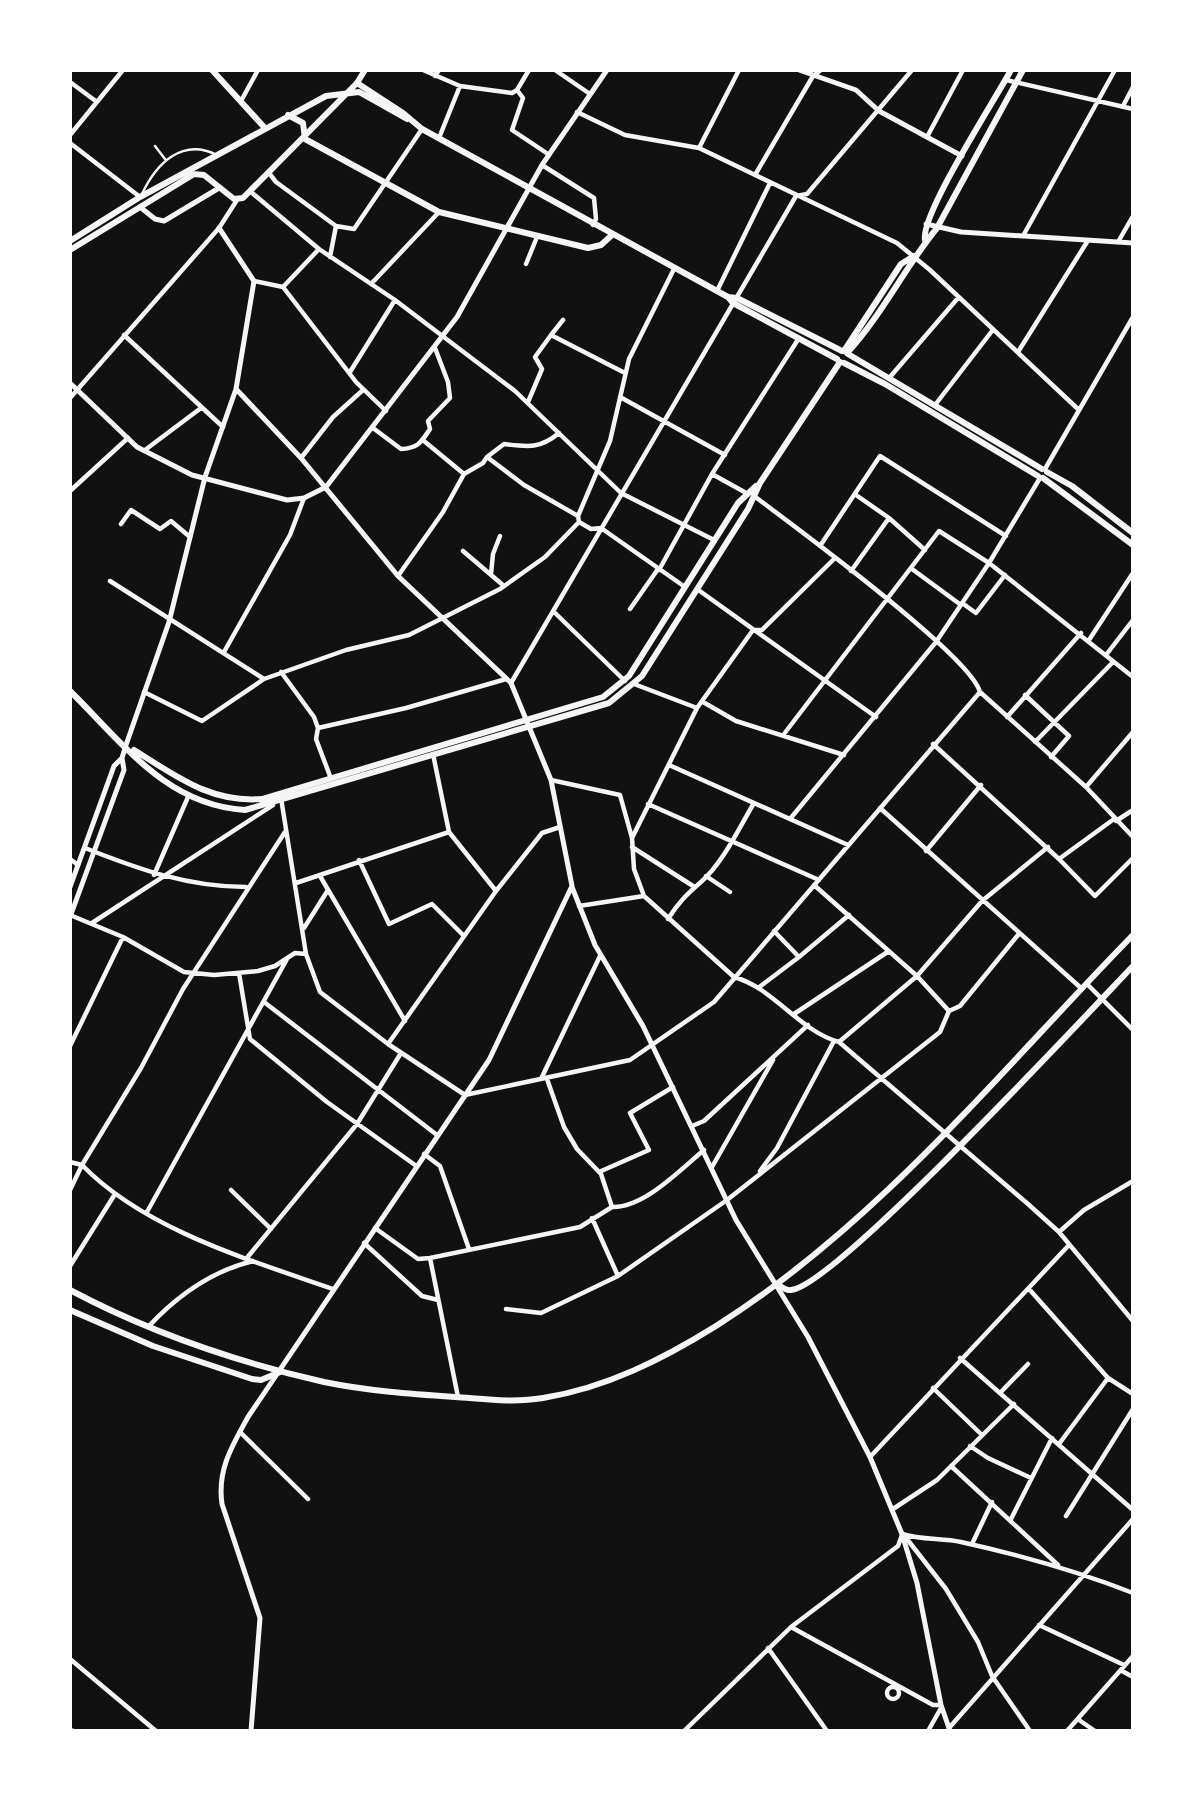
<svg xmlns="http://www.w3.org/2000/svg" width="1203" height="1801" font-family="Literata,serif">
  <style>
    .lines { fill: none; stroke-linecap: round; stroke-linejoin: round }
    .pedestrian { stroke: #f5f5f5; stroke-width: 2.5 }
    .minor { stroke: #f5f5f5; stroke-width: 4.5 }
    .tertiary { stroke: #f5f5f5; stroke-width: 5 }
    .secondary { stroke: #f5f5f5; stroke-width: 6 }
    .primary { stroke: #f5f5f5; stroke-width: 6 }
  </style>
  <rect width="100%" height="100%" fill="#111"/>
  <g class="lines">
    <path class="pedestrian" d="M155 146 165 159
      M142 194C156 164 182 137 217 155"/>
    <path class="minor" d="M423 70 460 86 512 93 517 90 529 70
      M555 70 590 94
      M435 76 439 70
      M1006 80 1133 109
      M70 82 97 102
      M517 90 523 98 512 130 548 154
      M241 101 258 70
      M1123 106 1133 87
      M577 112 625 135 699 148 897 243 930 270 1079 410
      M70 135 123 70
      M927 137 963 70
      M439 138 460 86
      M70 143 140 197
      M699 148 739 70
      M542 165 594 198 596 219 593 225
      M269 173 276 182 336 226 330 257
      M755 175 813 76 821 70
      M251 192 319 249 395 300 515 391 621 493 714 540
      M336 226 354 229 422 129
      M1023 236 1115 70
      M1118 242 1133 216
      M526 264 537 237
      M254 281 283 287 319 249
      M371 284 439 212
      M283 287 356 382 386 411
      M717 291 770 183
      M124 335 223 427
      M551 335 563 320
      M1018 352 1087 242
      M350 372 395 300
      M890 377 958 298
      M620 397 725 455
      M70 398 219 228 237 200
      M528 402 542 369 535 357 551 335 625 373
      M935 405 992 331
      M373 428 401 449C419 448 421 442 430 429L428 421 450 398 448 382 435 348
      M424 441 464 474 483 463 487 457 524 485 578 516
      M145 450 201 408
      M487 457 504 444C528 447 540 449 559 433
      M301 458 333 417 363 390
      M1045 469 1133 317
      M712 474 748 494
      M70 491 128 438
      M856 495 889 518
      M754 496C794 526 970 655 980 692L1086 787 1133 837
      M579 522 578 516 610 441 629 359 674 269
      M121 524 131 510 160 529 171 521 190 537
      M820 546 880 456 1006 536
      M463 551 504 586
      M912 569 961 605
      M659 570 712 474 799 338
      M851 571 889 518 925 550
      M491 574 493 554 500 536
      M398 576 443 512 464 474
      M110 581 264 679
      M697 589 876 717
      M962 603 976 613 1005 575
      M630 609 658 569
      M553 611 625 681
      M1089 640 1133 573
      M224 652 290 535 304 498
      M1106 655 1133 620
      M281 672 314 717 318 728 316 739 330 776
      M511 683 796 196 807 194 912 70
      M634 684 697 708
      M144 692 202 721 264 679 346 650 409 635 500 589 545 557 579 522 591 529 601 528 685 587
      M1025 695 1069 736 1051 757
      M703 702 736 721 844 755
      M1007 717 1081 633
      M318 728 406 708 506 679
      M784 734 939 531 989 563 1133 677
      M1035 742 1113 662
      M933 744 1059 859
      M433 754 449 832 496 891
      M669 765 848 845
      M551 780 620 795 632 838 634 869 644 896 734 977C774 988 799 1031 839 1042L1028 1204 1059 1232 1133 1321
      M1086 787 1133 732
      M281 798 306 954 320 992 388 1044 465 1095 630 1060 714 1002 980 692
      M648 804 819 880
      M880 808 1081 988
      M790 819 936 642 989 563 1040 478
      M1114 819 1059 859 1095 896 1133 858
      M1116 821 1133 810
      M285 832 183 989 141 1068 82 1165C145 1230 250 1260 333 1289
      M632 838 697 708 753 630H762L834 559
      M632 847 693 886
      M85 848C138 869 188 887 246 887
      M926 851 981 785
      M70 859 78 865
      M359 860 389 924 432 904 463 935
      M154 875 188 797
      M320 876 405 1021
      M706 876 730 892
      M296 883 449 832
      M579 906 644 896
      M70 915 123 937 184 972 214 975 258 971 275 966 295 953 306 954
      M668 919C678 903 687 894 701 882 723 863 739 828 754 803
      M92 923 273 805
      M304 928 328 890
      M799 957 849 915
      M239 973 250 1039 327 1102 415 1165
      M1087 984 1133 1030
      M758 988 799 957 774 931
      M264 1002 437 1135
      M949 1011 960 1006 1018 935
      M794 1014 889 951
      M839 1042 917 976 982 901 1048 847
      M388 1044 496 891 542 833 560 827
      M70 1046 123 937
      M541 1079 600 956
      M692 1126 704 1121 808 1025
      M424 1154 440 1166 469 1249
      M70 1162 82 1165 70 1190
      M712 1167 773 1060
      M760 1171 777 1148 834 1041
      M599 1172 649 1150 630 1113 673 1087
      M231 1190 271 1229
      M612 1207C644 1208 681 1169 704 1150
      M147 1212 287 959
      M592 1218 618 1276
      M375 1228 418 1259 430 1258
      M1059 1232 1084 1210 1133 1181
      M364 1243 422 1296 438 1300
      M246 1259 357 1124 401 1053
      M70 1266 115 1194
      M1029 1289 1108 1378 1133 1394
      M506 1309 541 1313 618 1276 727 1200 940 1032 949 1011 917 976 814 885
      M149 1326C177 1296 212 1271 253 1261
      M960 1358 1133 1510
      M933 1388 982 1435
      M1000 1393 1028 1364
      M458 1397 430 1258 580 1227 612 1207 601 1174 577 1149 564 1127 547 1079
      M240 1432 308 1499
      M1059 1444 1108 1378
      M970 1446 988 1458 1031 1478
      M870 1457 1068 1246
      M951 1466 1058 1565
      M893 1509 937 1480 1014 1404
      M1066 1516 1133 1409
      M1011 1519 1052 1438
      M902 1534C921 1540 942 1538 961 1542 1020 1555 1077 1571 1133 1593
      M903 1534 946 1589 978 1642 992 1676 1030 1731
      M972 1544 992 1502
      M1039 1625 1124 1665
      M791 1627 933 1705H941
      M768 1648 827 1731
      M70 1659 156 1731
      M1122 1671 1133 1677
      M887 1693a6 6 0 1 1 12 0a6 6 0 1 1-12 0Z
      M1079 1720 1095 1731
      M949 1728 1133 1519
      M70 1730 73 1731
      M684 1731 791 1627 898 1546 902 1535
      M928 1731 941 1708
      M1067 1731 1133 1656"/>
    <path class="tertiary" d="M799 70 856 90 879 111 962 156
      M140 207 155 219 164 221 219 188
      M926 224 961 232 1133 243
      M70 383 137 447 192 475 287 500 304 498 326 487 457 317 542 165 607 70
      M236 389 301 458 398 576 511 683 551 780 572 886 489 1060 248 1417C232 1446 217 1470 222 1504L260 1618 251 1731
      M70 887 114 766 122 758
      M572 887 595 945 643 1026 736 1220 808 1337 870 1457 902 1534 917 1583 941 1705 950 1731
      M70 917 124 770 122 758 126 745 169 622 205 477 236 389 254 281 219 228"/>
    <path class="secondary" d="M212 70 264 127
      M357 83 365 70
      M925 240C920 215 995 100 1011 70
      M844 351 901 264 914 256
      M847 353C882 315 905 267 937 228L1023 70
      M70 691C123 743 166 805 245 810L609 703 642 676 748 509 760 483 840 362
      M134 750C176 776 210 803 262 799L603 697 629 676 738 503 756 486
      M777 1284C781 1287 786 1291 791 1290 834 1287 1088 1013 1133 966
      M70 1290C149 1332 237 1362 324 1382 368 1391 411 1394 455 1397 485 1399 513 1403 543 1398 606 1388 663 1359 716 1326 879 1223 1000 1071 1133 935
      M70 1310 153 1346 252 1379 261 1380 280 1372"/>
    <path class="primary" d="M288 115 303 123 305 139 439 212 588 248 601 245 612 235
      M70 241 140 197 326 96 359 92 407 119
      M70 250 194 174 204 175 234 199 243 198 357 83 403 113 422 129 728 297 737 298 842 351
      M728 297 733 303 837 359
      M848 354 1042 469
      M844 363 885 384 1038 476
      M1047 472 1072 486 1133 533
      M1043 478 1133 545"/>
  </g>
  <rect width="1203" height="1801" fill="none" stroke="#ffffff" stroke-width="144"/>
</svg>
